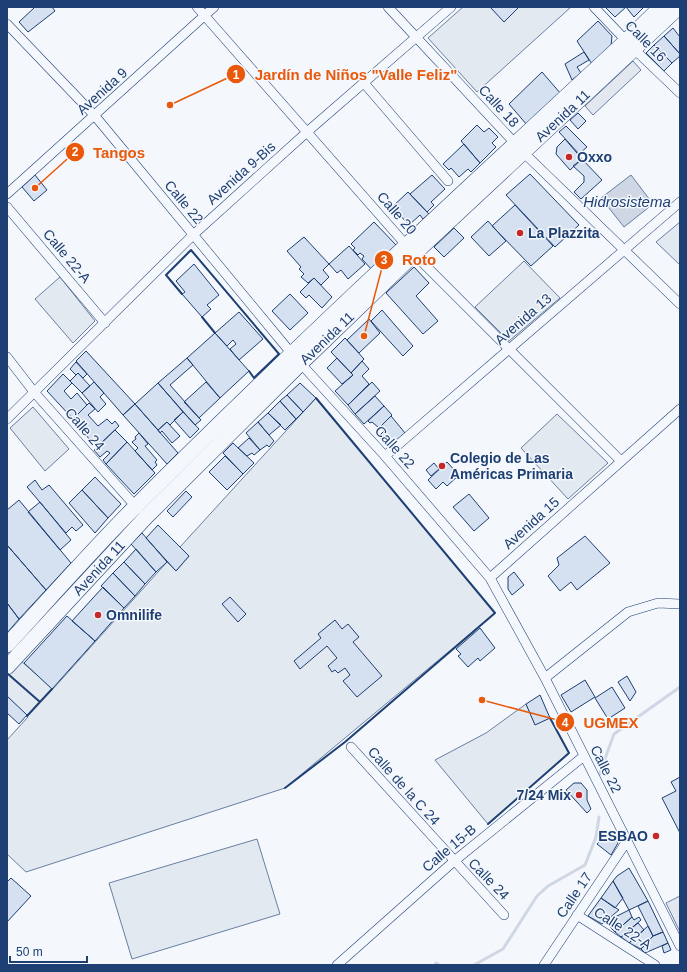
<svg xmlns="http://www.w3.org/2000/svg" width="687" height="972" font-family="Arial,sans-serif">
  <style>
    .green { fill: #e3e9f0; stroke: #687fa3 }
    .parking { fill: #e3e8f0; stroke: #687fa3 }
    .water { fill: #cfd7e4; stroke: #687fa3 }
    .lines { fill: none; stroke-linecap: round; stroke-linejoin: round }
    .stream { stroke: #cfd7e4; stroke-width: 3 }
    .building { fill: #d5e0f0; stroke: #1d3f73 }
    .street-casing { stroke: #1d3f73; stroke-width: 10 }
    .primary-casing { stroke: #1d3f73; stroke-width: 16 }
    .street { stroke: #f4f7fb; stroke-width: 9 }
    .primary { stroke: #f4f7fb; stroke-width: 15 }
    .wall { stroke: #1d3f73; stroke-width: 2 }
    .poi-dot { fill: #c62828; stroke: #f4f7fb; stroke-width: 1.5 }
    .labels { text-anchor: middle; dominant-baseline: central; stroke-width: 3; stroke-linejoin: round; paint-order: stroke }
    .street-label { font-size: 14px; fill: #1d3f73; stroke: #f4f7fb }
    .poi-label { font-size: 14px; font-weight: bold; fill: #1d3f73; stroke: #f4f7fb; text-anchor: start }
    .water-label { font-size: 15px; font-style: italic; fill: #1d3f73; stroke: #f4f7fb }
    .leader { fill: none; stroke: #e8590c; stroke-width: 1.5 }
    .callout-dot { fill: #e8590c; stroke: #f4f7fb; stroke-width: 1.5 }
    .mark-label { font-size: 12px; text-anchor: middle; font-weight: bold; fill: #fff }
    .callout-label { font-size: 15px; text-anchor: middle; font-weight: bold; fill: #e8590c; stroke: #f4f7fb; stroke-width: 3; stroke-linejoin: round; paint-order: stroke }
  </style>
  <rect width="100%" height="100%" fill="#f4f7fb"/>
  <path class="green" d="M463 7H490L504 21 519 7H571L477 92 428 38Z
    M680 222V265L656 242Z
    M524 261 560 298 509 341 475 307Z
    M60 277 95 321 73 343 35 299Z
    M316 398 495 613 285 788 26 872 7 854V740L28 717 7 696V676L21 661 53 689 167 562 176 571 189 556 180 547Z
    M33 407 69 449 45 471 10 428Z
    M557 414 608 463 568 499 521 448Z
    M526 704 535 724 550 718 569 753 488 824 435 760 486 733Z
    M257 839 280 914 132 959 109 883Z"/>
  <path class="parking" d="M633 61 641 70 593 115 585 106Z
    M680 896V932L666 903Z"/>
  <path class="water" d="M631 175 653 204 624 227 601 198Z"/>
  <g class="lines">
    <path class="stream" d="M599 775 614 734 680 687
      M435 965 436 963 439 965
      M474 965 503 949 537 896 548 886 585 865 596 837 599 817"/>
  </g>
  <path class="building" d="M35 7H52L55 11 28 32 19 22Z
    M490 7H519L504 22Z
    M605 7H644L634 17 626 7 615 17Z
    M598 21 612 36 611 46 592 64 577 41Z
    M673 28 680 37V54L664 36Z
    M664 36 680 54V56L672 63 654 45Z
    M654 45 672 63 664 71 646 53Z
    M584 52 589 60 577 67 581 73 572 80 565 64Z
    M542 72 561 94 527 125 509 104Z
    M578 113 586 121 578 129 570 120Z
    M477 125 484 132 489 128 498 137 492 143 496 147 480 163 461 141Z
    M566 126 587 147 579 154 559 132Z
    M565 139 582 159 570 170 556 154 557 147Z
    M464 144 480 163 471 172 468 169 459 177 451 168 449 170 443 164Z
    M582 159 602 180 581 199 574 192 584 182V176L573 166Z
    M530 174 579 225 555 247 506 195Z
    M35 175 47 190 34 201 22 187Z
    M432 175 445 189 431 202 434 205 427 212 410 194Z
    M408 192 429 214 423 219 420 215 409 225 397 212 395 214 390 209Z
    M515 205 553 246 531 266 492 226Z
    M488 221 506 241 489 256 471 237Z
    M374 222 397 246 372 270 362 259 364 256 360 253 358 255 353 250 355 248 351 244Z
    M454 228 464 238 444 257 434 247Z
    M304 237 329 264 323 270 329 277 321 285 314 278 308 283 301 277 304 274 299 269 301 267 287 251Z
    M349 246 365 264 348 279 341 270 337 273 329 264Z
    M194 264 219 295 207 305 211 309 202 317 182 294 185 292 176 281Z
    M414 267 429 283 416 296 438 321 423 334 386 293Z
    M314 278 332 297 322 308 309 295 306 298 300 292Z
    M290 294 308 313 290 330 272 311Z
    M382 310 413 346 403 356 371 321Z
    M239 312 263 339 239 360 230 349 236 344 233 340 227 346 215 333Z
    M369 319 380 333 359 353 347 340Z
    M215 333 249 371 220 398 187 358Z
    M345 338 364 359 351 373 331 352Z
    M86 351 135 404 123 415 76 361Z
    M187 358 193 365 170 385 201 420 195 425 158 383Z
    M337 358 353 375 342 384 327 368Z
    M362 361 369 369 362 376 369 384 348 405 335 391 353 375 351 373Z
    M76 362 87 374 83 378 78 373 76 375 70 369Z
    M78 373 90 386 82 393 70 381Z
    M63 374 72 383 64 391 71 399 77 393 87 405 73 419 47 391Z
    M94 382 104 393 100 397 106 404 98 412 82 393Z
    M206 382 220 398 199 418 184 402Z
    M372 382 380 391 355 414 348 405Z
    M158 383 183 412 170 425 167 422 158 430 135 404Z
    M300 383 316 398 303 412 287 395Z
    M287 395 303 412 296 419 280 401Z
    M375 396 384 406 364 424 355 414Z
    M280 401 296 419 285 430 268 413Z
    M89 403 95 409 88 415 98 426 107 419 112 424 115 421 119 426 98 446 96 443 94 445 73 419Z
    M135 404 178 453 167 464 123 415Z
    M384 406 392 415 379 428 372 422 370 423 368 421Z
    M183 412 199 429 190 438 174 420Z
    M268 413 281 425 269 435 258 422Z
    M391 416 405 433 388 447 379 436 384 431 380 427Z
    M167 422 180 436 172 443 162 431 160 433 158 430Z
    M258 422 274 441 269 447 267 445 260 450 246 433Z
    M115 430 127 442 106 464 103 460 110 453 107 451 100 457 94 450Z
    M139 433 148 444 145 446 157 460 155 462 157 465 152 470 135 451 138 448 132 442 136 439 135 437Z
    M249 438 260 450 254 455 252 453 247 456 238 448Z
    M127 442 155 473 134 494 106 464Z
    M233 443 254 463 243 474 223 453Z
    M225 456 243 474 227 490 209 472Z
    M447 462 459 475 447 486 443 482 436 489 428 480Z
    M434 463 439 469 431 476 426 470Z
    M95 477 121 504 108 518 82 490Z
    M35 480 42 490 49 485 83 525 76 531 72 527 66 533 27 487Z
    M82 490 108 518 95 533 69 503Z
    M186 491 192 497 173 517 167 511Z
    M469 494 489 518 474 531 453 507Z
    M19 500 71 563 46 590 7 545V510Z
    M40 502 71 540 60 550 28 512Z
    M158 525 189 556 176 571 146 538Z
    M142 533 167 562 156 572 131 544Z
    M585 536 610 563 577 590 571 582 560 591 548 576 559 565 557 558Z
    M7 545 46 590 19 619 7 603Z
    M136 549 156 572 145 584 124 562Z
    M124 562 145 584 135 596 113 573Z
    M514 572 524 585 512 595 508 589V577Z
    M113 573 135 596 124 608 101 586Z
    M103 587 124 608 95 641 72 621Z
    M230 597 246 614 238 622 222 604Z
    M7 603 19 619 7 633Z
    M67 616 95 641 52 689 24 663Z
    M335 620 342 629 348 624 359 637 353 642 382 676 357 697 343 681 350 675 345 668 338 673 335 670 332 672 328 666 337 658 327 646 300 669 294 661 321 638 318 634Z
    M480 628 495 648 480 661 478 658 468 667 458 656 461 654 456 649Z
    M627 676 636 692 630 701 618 682Z
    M585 680 595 697 571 712 561 695Z
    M612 687 625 708 608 719 595 698Z
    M540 695 550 718 535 725 526 704Z
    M7 696 27 715 19 724 7 713Z
    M680 777V833L662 798 676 791 671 782Z
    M574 783H581L587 790V800L591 809 587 813 566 790Z
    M611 830 618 843 611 855 597 844Z
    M629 868 648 901 629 910 613 881 617 876Z
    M11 878 31 896 7 922V882Z
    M613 881 623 898 615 908 601 898Z
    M601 898 619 910 602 924 588 916Z
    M648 901 663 932 653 936 638 906Z
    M629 910 632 917 615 932 605 922Z
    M632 917 634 920 639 917 641 920 621 937 615 932Z
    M638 923 644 930 629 943 621 937Z
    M648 926 653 936 641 949 629 943Z
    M663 932 668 943 645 953 641 949 653 936Z
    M668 943 671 950 664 953 662 946Z"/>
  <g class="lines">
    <g class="street-casing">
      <path id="street" d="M197 7 414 254 621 461
        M388 7 524 153 680 304
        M594 7 635 50 680 93
        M7 24 95 116 292 354 385 456 490 578 545 678 680 946
        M364 83 448 181
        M7 194 214 7
        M7 207 105 323
        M7 357 34 392 138 509
        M7 419 193 235 307 132 451 7
        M385 456 680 202
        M490 578 680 409
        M545 678 628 612 658 603 680 604
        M351 747 504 915
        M577 915 655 965
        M337 965 453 862 584 756
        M544 965 627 841"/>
    </g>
    <g class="primary-casing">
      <g id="primary">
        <path d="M7 645C50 598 92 550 137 505 296 346 461 194 626 41L661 7"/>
        <path id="s1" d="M7 667 146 517 300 364 414 254 679 7"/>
      </g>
    </g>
    <use href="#street" class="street"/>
    <use href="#primary" class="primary"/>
    <path class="wall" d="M182 294 166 275 191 250 279 354 254 378 249 371
      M202 317 215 333
      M8 674 40 702
      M27 716 52 689
      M285 788 345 742 495 613 316 398
      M488 824 569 753 550 718"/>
  </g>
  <g class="poi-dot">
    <circle cx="569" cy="157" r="4"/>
    <circle cx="520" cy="233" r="4"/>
    <circle cx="442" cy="466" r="4"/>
    <circle cx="98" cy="615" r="4"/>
    <circle cx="579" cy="795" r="4"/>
    <circle cx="656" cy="836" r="4"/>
  </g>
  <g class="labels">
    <g class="street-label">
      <text transform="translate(646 41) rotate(45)">Calle 16</text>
      <text transform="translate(102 91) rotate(-42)">Avenida 9</text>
      <text transform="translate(499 106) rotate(47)">Calle 18</text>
      <text stroke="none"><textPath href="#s1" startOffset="783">Avenida 11</textPath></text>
      <text transform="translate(241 173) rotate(-42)">Avenida 9-Bis</text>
      <text transform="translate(184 202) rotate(50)">Calle 22</text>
      <text transform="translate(397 213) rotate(49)">Calle 20</text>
      <text transform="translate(67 256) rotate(50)">Calle 22-A</text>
      <text transform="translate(523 319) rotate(-41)">Avenida 13</text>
      <text stroke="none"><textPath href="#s1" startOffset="459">Avenida 11</textPath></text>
      <text transform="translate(85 429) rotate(49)">Calle 24</text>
      <text transform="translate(395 447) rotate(48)">Calle 22</text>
      <text transform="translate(531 523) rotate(-42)">Avenida 15</text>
      <text stroke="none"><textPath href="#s1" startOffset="135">Avenida 11</textPath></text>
      <text transform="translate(606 769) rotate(63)">Calle 22</text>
      <text transform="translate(404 786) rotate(48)">Calle de la C 24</text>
      <text transform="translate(449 848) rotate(-40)">Calle 15-B</text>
      <text transform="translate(489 879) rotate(46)">Calle 24</text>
      <text transform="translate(574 895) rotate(-56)">Calle 17</text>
      <text transform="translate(623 928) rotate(33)">Calle 22-A</text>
    </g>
    <g class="poi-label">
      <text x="577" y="157">Oxxo</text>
      <text x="528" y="233">La Plazzita</text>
      <text x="450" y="458">Colegio de Las<tspan x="450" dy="16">Américas Primaria</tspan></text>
      <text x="106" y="615">Omnilife</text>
      <text x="571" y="795" text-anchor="end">7/24 Mix</text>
      <text x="648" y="836" text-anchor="end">ESBAO</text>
    </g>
    <g class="water-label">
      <text x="627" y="201">Hidrosistema</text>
    </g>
  </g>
  <path class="leader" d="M170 105L236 74M35 188L75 152M364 336L384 260M482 700L565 722"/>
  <g class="callout-dot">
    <circle cx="170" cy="105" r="4"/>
    <circle cx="35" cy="188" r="4"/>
    <circle cx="364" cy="336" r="4"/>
    <circle cx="482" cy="700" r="4"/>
    <circle cx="236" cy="74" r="10"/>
    <circle cx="75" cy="152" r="10"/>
    <circle cx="384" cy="260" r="10"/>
    <circle cx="565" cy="722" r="10"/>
  </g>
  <g class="mark-label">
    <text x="236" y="79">1</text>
    <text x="75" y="156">2</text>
    <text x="384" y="264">3</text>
    <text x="565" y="727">4</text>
  </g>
  <g class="callout-label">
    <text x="356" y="80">Jardín de Niños "Valle Feliz"</text>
    <text x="119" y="158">Tangos</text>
    <text x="419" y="265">Roto</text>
    <text x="611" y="728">UGMEX</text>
  </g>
  <rect width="687" height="972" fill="none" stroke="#1d3f73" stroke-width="16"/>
  <path d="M10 956v6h77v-6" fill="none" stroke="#1d3f73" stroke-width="2"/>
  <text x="16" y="956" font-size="12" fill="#1d3f73" stroke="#f4f7fb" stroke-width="3" paint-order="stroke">50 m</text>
</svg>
